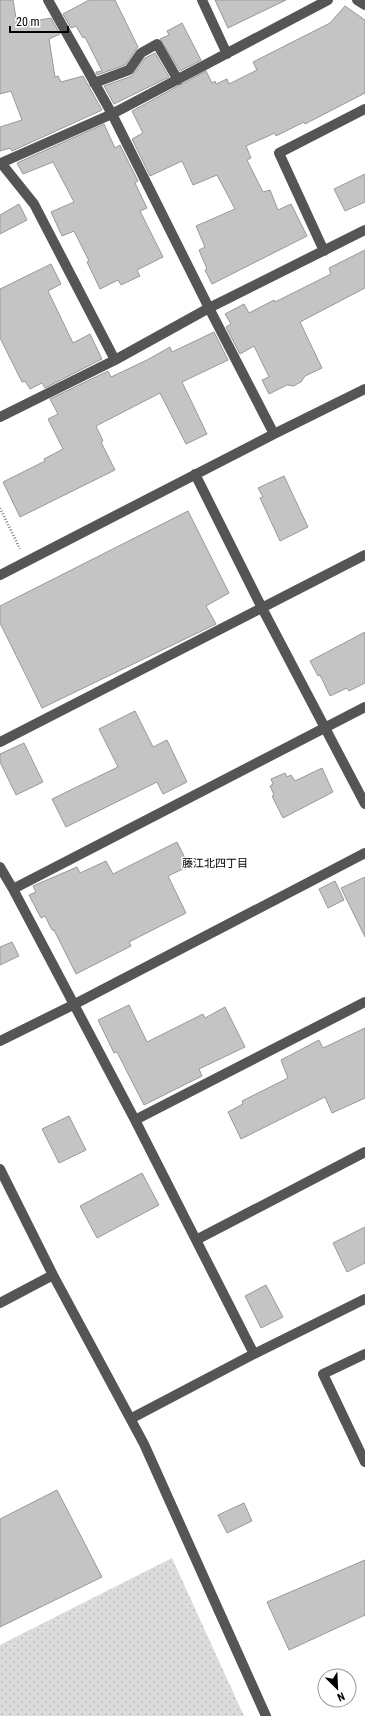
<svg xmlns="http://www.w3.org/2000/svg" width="365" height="1716" font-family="'Roboto Condensed','Noto Sans JP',sans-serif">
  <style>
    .park { fill: url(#park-dots) }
    .building { fill: #c4c4c4; stroke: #999 }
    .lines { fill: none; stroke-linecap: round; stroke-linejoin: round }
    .path { stroke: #777; stroke-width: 2.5; stroke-dasharray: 1 2; stroke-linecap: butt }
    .minor { stroke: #555; stroke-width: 10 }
    .labels { text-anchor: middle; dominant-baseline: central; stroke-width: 3; stroke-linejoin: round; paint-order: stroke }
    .neighbourhood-label { font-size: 11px; fill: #000; stroke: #fff }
  </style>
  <defs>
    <pattern id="park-dots" width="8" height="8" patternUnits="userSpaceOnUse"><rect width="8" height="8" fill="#dcdcdc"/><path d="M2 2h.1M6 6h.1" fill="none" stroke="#bbb" stroke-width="1.8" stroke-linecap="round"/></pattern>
  </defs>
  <rect width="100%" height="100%" fill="#fff"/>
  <path class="park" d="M172 1558 244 1716H0V1645Z"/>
  <path class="building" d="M0 0H13L17 24 51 18 60 34 49 39 55 77 58 76 61 82 83 76 102 110 12 151 10 148 0 151V127L22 120 11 91 0 94Z
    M89 0H115L138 47 125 65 97 75 96 72 102 71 85 37 83 38 76 26 71 28 63 14Z
    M215 0H286L228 28Z
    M345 6 365 20V93L305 124 304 122 276 136 275 133 246 146 251 158 247 160 263 192 270 190 278 210 291 204 307 236 212 284 205 270 207 269 199 250 205 247 196 226 235 209 217 175 193 185 182 161 150 176 132 139 143 133 132 111 206 71 212 83 215 81 216 84 227 79 229 84 257 70 253 62 330 23Z
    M182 23 201 60 180 71 160 39 169 35 167 31Z
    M155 53 169 77 114 104 104 86 132 76 145 58Z
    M104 124 115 148 120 145 138 181 135 183 147 208 140 211 163 257 137 270 140 276 121 285 118 280 100 289 87 262 89 261 74 231 62 236 51 212 74 202 53 162 23 174 17 163Z
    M365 174V202L345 211 334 189Z
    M19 204 27 220 0 234V215Z
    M365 250V288L300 322 322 368 305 376 301 382 297 384 294 386 287 385 269 394 262 380 269 377 254 346 240 354 226 327 231 324 225 314 244 304 249 313 274 300 275 302 331 274 329 268Z
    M51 264 61 284 48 291 73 343 90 334 102 359 45 388 42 383 30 389 25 381 22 382 0 338V289Z
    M214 332 228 360 182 382 207 434 186 444 160 393 96 426 103 441 101 442 115 470 20 517 3 482 45 461 44 459 63 449 48 419 58 414 50 399 108 371 111 377 147 360 170 347 172 352Z
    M284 476 308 527 280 541 260 498 263 497 258 488Z
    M188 511 229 593 206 606 216 624 42 708 0 623V606Z
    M365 632V683L349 691 347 688 330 696 320 675 318 676 310 661Z
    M135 711 153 747 167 740 187 782 163 794 157 782 66 827 52 799 118 767 99 729Z
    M24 743 43 782 16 795 0 762V754Z
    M322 768 333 792 283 818 272 796 274 795 270 786 273 784 271 779 285 773 287 777 291 775 295 781Z
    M177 842 189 866 168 876 186 913 129 942 131 946 76 974 54 930H52L45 916 41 918 29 895 36 892 33 886 77 867 80 873 106 861 113 874Z
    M365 877V937L341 888Z
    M335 881 344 900 328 908 319 889Z
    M12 942 19 956 0 965V947Z
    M129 1005 147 1042 203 1014 205 1018 225 1007 245 1047 199 1069 202 1076 144 1105 117 1052 114 1053 98 1020Z
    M365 1028V1098L332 1113 325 1097 241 1139 228 1112 243 1104 242 1101 288 1078 281 1060 319 1040 323 1048Z
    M69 1116 86 1150 59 1163 42 1129Z
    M142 1173 159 1205 97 1238 80 1206Z
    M365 1227V1263L347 1272 333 1243Z
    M266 1285 283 1317 261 1328 245 1296Z
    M57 1490 102 1577 0 1627V1519Z
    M244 1503 252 1521 227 1533 218 1515Z
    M365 1560V1615L289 1650 267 1602Z"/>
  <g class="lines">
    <path class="path" d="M0 508 20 549"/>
    <path class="minor" d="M48 0 112 114 209 308 274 434
      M202 0 227 54
      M357 0 365 5
      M94 83 129 70 141 53 157 44 178 80
      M324 251 279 153 365 109
      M115 360 34 204 1 163 112 114 328 0
      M0 417 115 360 209 308 365 230
      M195 474 262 608 365 804
      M0 575 274 434 365 389
      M0 742 365 555
      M0 867 13 889
      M0 1041 73 1005 365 853
      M135 1120 365 1002
      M0 1169 53 1275 144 1444 266 1716
      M196 1240 135 1120 13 889 365 707
      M0 1303 53 1275
      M254 1354 196 1240 365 1152
      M365 1354 323 1374 365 1462
      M132 1418 254 1354 365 1299"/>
  </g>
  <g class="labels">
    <g class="neighbourhood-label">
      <text x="215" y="863">藤江北四丁目</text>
    </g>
  </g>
  <g transform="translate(337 1688) rotate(156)"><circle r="19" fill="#ffffff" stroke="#999999"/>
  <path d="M0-3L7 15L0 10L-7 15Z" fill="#000000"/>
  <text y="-6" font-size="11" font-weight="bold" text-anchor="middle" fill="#000000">N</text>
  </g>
  <path d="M10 26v6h58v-6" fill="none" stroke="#000000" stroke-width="2"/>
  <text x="16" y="26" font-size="12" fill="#000000" stroke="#ffffff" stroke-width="3" paint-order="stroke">20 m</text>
</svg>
